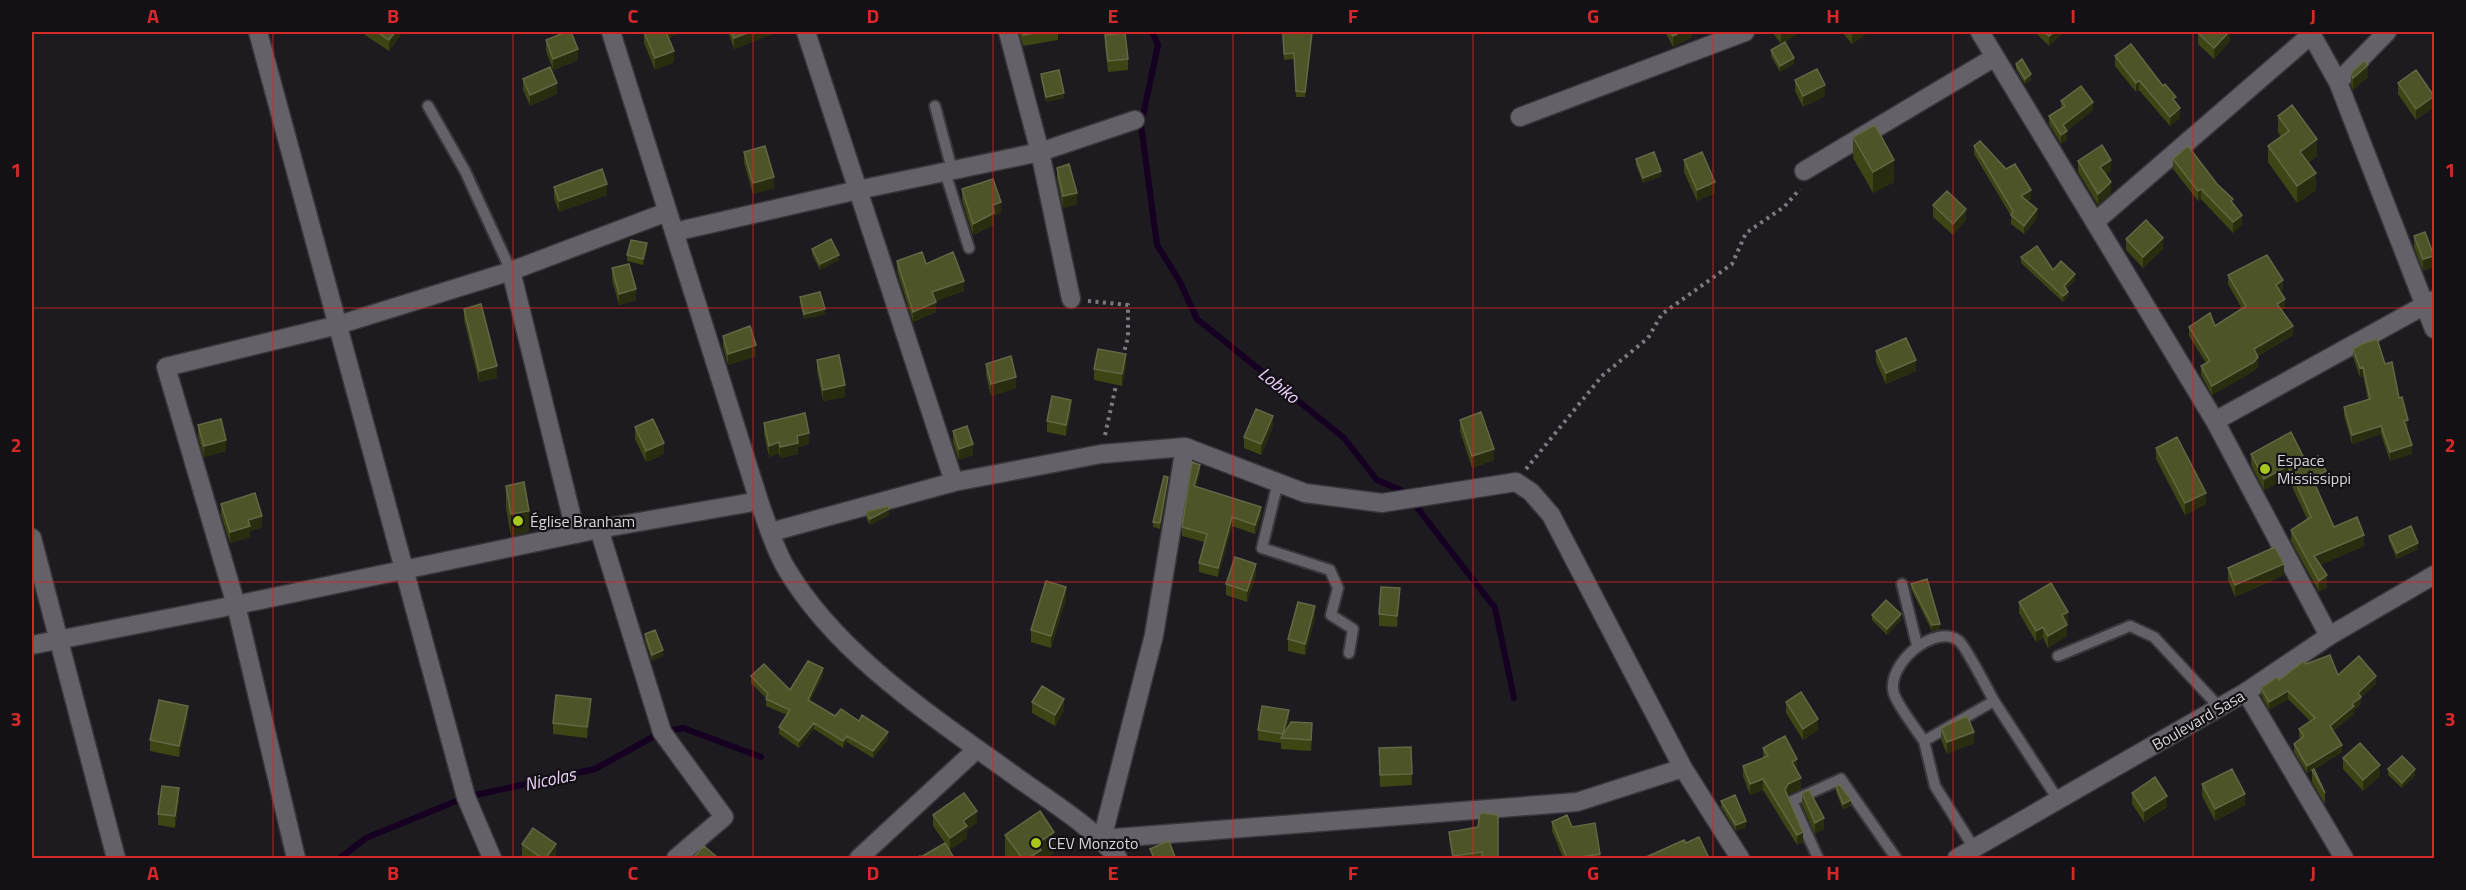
<svg xmlns="http://www.w3.org/2000/svg" width="2466" height="890" font-family="'Titillium Web',sans-serif">
  <style>
    .lines { fill: none; stroke-linecap: round; stroke-linejoin: round }
    .stream { stroke: #150021; stroke-width: 6 }
    .lane-casing { stroke: #3a373b; stroke-width: 14 }
    .street-casing { stroke: #3a373b; stroke-width: 21 }
    .secondary-casing { stroke: #3a373b; stroke-width: 21 }
    .path { stroke: #7e7b80; stroke-width: 4; stroke-dasharray: 3 4.5; stroke-linecap: butt }
    .lane { stroke: #656168; stroke-width: 10 }
    .street { stroke: #656168; stroke-width: 18 }
    .secondary { stroke: #656168; stroke-width: 18 }
    .wall { fill: #3c4513 }
    .shaded-wall { fill: #282d0f }
    .building { fill: #4d5428; stroke: #626844; stroke-width: 1.5 }
    .grid { fill: none; stroke: #d62828; stroke-width: 1.5; stroke-opacity: 0.55 }
    .poi-dot { fill: #a8c71d; stroke: #141116; stroke-width: 2 }
    .labels { text-anchor: middle; dominant-baseline: central; stroke-width: 4.5; stroke-linejoin: round; paint-order: stroke }
    .poi-label { font-size: 16px; fill: #d8d5d9; stroke: #141116; text-anchor: start }
    .street-label { font-size: 16px; fill: #d8d5d9; stroke: #141116 }
    .water-label { font-size: 18px; font-style: italic; fill: #e9d0fa; stroke: #141116 }
    .neatline { fill: none; stroke: #d62828; stroke-width: 2 }
    .grid-label { font-size: 20px; text-anchor: middle; font-weight: bold; fill: #d62828 }
  </style>
  <rect width="100%" height="100%" fill="#1d1a20"/>
  <g class="lines">
    <path class="stream" d="M1152 32 1158 45 1141 125 1157 245 1179 280 1197 319 1344 438 1377 480 1405 492 1495 608 1514 698
      M340 858 366 838 466 797 595 769 662 732 683 728 761 757"/>
    <g class="lane-casing">
      <path id="lane" d="M428 106 465 171 511 271
        M935 106 952 170
        M945 172 969 248
        M1278 482 1262 548 1330 570 1338 588 1331 615 1353 629 1349 653
        M1902 584 1917 645
        M2058 656 2130 626 2154 637 2220 708
        M1924 741C1916 729 1898 706 1894 694 1885 664 1936 622 1959 641 1966 647 1988 690 1994 701
        M1974 848 1935 786 1924 741 1994 701 2059 801
        M1818 858 1792 801 1841 779 1896 858"/>
    </g>
    <g class="street-casing">
      <path id="street" d="M258 32 466 797 492 858
        M611 32 759 501C767 523 774 548 786 568 837 655 935 718 1015 776 1051 802 1090 825 1118 858
        M806 32 954 482
        M1008 32 1040 152 1071 299
        M1980 32 2215 421 2329 636
        M2310 32 2338 82 2434 329
        M2338 82 2387 32
        M1520 117 1745 32
        M1804 171 1995 57
        M2096 221 2312 34
        M674 232 858 190 1040 152 1135 120
        M511 271 576 534
        M2215 421 2434 300
        M1185 447 1154 635 1102 839 1577 802 1683 768
        M599 529 662 732 724 817 676 858
        M771 532 954 482 1101 454 1185 447 1305 493 1382 503 1516 482 1531 492 1551 515 1683 768 1740 858
        M32 538 116 858
        M32 645 236 605 599 529 759 501
        M2246 692 2344 858
        M296 858 236 605 166 367 338 325 511 271 667 212
        M859 858 977 749"/>
    </g>
    <g class="secondary-casing">
      <path id="secondary" d="M1957 858 2246 692 2329 636 2434 575"/>
    </g>
    <path class="path" d="M1088 301 1128 305V337L1123 356
      M1105 435 1117 381
      M1526 469 1602 376 1648 338 1662 314 1732 264 1746 233 1784 207 1800 189"/>
    <use href="#lane" class="lane"/>
    <use href="#street" class="street"/>
    <use href="#secondary" class="secondary"/>
  </g>
  <path class="wall" d="M365 32H401V34L389 51 365 35Z
    M644 32H681L668 38 674 62 655 70 644 43Z
    M728 32H772V34L734 49Z
    M1019 32H1058V40L1023 46Z
    M1282 32H1313L1305 97H1296L1294 59 1284 60Z
    M1665 32H1692V37L1673 47Z
    M1772 32H1800L1785 42 1794 64 1780 72 1771 56V50L1781 44Z
    M1842 32H1866V34L1852 44Z
    M2037 32H2064L2049 46 2037 34Z
    M2230 32V41L2214 59 2198 44V33Z
    M1105 35 1128 59V70L1108 72 1105 46Z
    M546 40 578 60 553 70 546 51Z
    M2115 56 2163 86 2176 103 2180 118 2170 126 2139 90 2136 92 2115 66Z
    M2016 64 2031 80 2025 84 2016 69Z
    M2351 73 2368 77 2353 90 2351 85Z
    M1041 74 1064 98 1046 102 1041 79Z
    M523 79 557 94 530 106 523 90Z
    M1795 80 1825 96 1803 107 1795 91Z
    M2398 83 2434 107 2416 120 2398 94Z
    M2061 101 2093 110 2067 131V140L2061 144 2049 124V116L2061 108Z
    M2278 116 2317 156 2308 163 2316 190 2297 203 2268 162V146L2281 137 2278 132Z
    M1853 137 1894 182 1873 193 1853 158Z
    M1974 146 2031 199 2027 201 2037 218 2024 234 2011 224V216L1974 154Z
    M744 152 774 188 753 194 744 163Z
    M1636 159 1661 176 1643 183 1636 165Z
    M2173 159 2217 184 2233 203 2242 225 2233 233 2201 199 2198 201 2173 169Z
    M1684 160 1715 193 1697 201 1684 172Z
    M2078 161 2111 171 2106 174 2111 193 2098 205 2078 172Z
    M1057 168 1077 204 1063 208 1057 179Z
    M554 187 607 195 559 212 554 198Z
    M962 189 1001 213 994 215V225L973 235 962 200Z
    M1933 205 1966 220 1953 235 1933 217Z
    M2414 236 2434 267 2423 271 2414 247Z
    M2126 239 2163 249 2143 268 2126 250Z
    M647 249 643 265 627 261V255Z
    M812 249 839 260 820 270 812 254Z
    M2021 257 2053 270 2075 280 2066 289 2068 297 2063 302 2021 263Z
    M897 261 926 264 964 291 936 301V312L913 322 897 271Z
    M612 268 636 300 619 305 612 280Z
    M2228 275 2283 289 2280 292 2285 308 2282 310 2293 335 2258 356V367L2254 371 2212 395 2201 375V366L2206 363 2189 336V327L2215 326 2242 309 2228 284Z
    M800 297 825 314 804 319 800 303Z
    M464 309 497 378 479 382 464 320Z
    M723 336 756 356 728 365 723 347Z
    M2353 349 2385 364 2399 398 2408 429 2407 430 2412 454 2390 461 2381 434 2352 444 2344 416V407L2368 400 2363 376 2360 377 2353 357Z
    M1876 351 1916 371 1886 384 1876 362Z
    M817 360 845 397 823 401 817 371Z
    M986 364 1016 388 991 396 986 375Z
    M1126 366 1122 386 1094 380V369Z
    M1071 411 1066 436 1047 432V421Z
    M1460 420 1494 460 1472 468 1460 431Z
    M764 423 809 444 798 447V454L780 458 779 453 769 457 764 434Z
    M198 425 226 451 204 457 198 436Z
    M635 427 664 454 646 462 635 439Z
    M1273 427 1261 455 1244 448V437Z
    M953 431 973 455 959 460 953 443Z
    M2156 448 2206 504 2185 515 2156 459Z
    M2251 454 2306 462 2326 482 2316 487 2334 527 2364 546 2320 565 2327 587 2319 592 2291 541V530L2307 519 2288 478 2264 490 2251 465Z
    M1200 474 1196 486 1261 516 1255 534 1232 526 1218 577 1199 572V563L1204 542 1182 536V527Z
    M1168 483 1160 529 1153 527V522Z
    M506 486 529 532 511 536 506 508Z
    M221 504 262 527 250 531V537L230 543 221 515Z
    M866 512 889 515 870 525 866 518Z
    M2389 536 2418 549 2397 559 2389 541Z
    M2228 568 2284 575 2235 597 2228 580Z
    M1256 575 1247 602 1226 595V584Z
    M1911 584 1940 629 1932 631 1911 589Z
    M2434 594V608L2433 606V595Z
    M1066 599 1051 648 1031 642V630Z
    M1400 600 1397 627 1379 626V614Z
    M2019 602 2068 623 2067 624V636L2048 648 2043 638 2036 642 2019 613Z
    M1872 615 1901 620 1887 635 1872 620Z
    M1315 618 1305 655 1288 651V639Z
    M645 634 663 656 652 661 645 640Z
    M2306 664 2338 675 2376 684 2361 697V704L2354 710V714L2333 731 2342 752 2313 770 2325 793V804L2312 782V770L2307 773 2294 752V744L2300 739 2299 736V729L2310 721 2288 699 2269 710 2261 695V688L2279 680Z
    M823 675 810 701 835 716 888 739 873 758 847 742 843 748 814 729 799 748 779 734V727L787 715 766 706V698L751 683V676L790 690Z
    M1032 702 1064 710 1055 726 1032 713Z
    M1786 702 1818 730 1803 740 1786 713Z
    M591 711 587 738 553 734V723Z
    M188 717 179 757 150 751V740Z
    M1289 719 1286 730 1312 735 1311 751 1281 749V743L1258 740V730Z
    M1941 728 1974 743 1947 754 1941 740Z
    M1411 747 1412 785 1380 787 1379 748Z
    M1763 748 1797 769 1796 770 1801 789 1788 794 1787 796 1803 842 1797 845 1763 790 1750 795 1743 776V766L1763 758Z
    M2343 758 2380 776 2363 791 2343 769Z
    M2388 769 2415 775 2402 788 2388 775Z
    M2202 784 2245 805 2215 821 2202 796Z
    M1836 786 1851 806 1843 809 1836 792Z
    M1802 793 1824 829 1815 834 1802 805Z
    M2132 793 2167 807 2144 822 2132 804Z
    M179 800 175 828 158 825V814Z
    M1721 801 1746 827 1736 831 1721 807Z
    M933 815 977 822 967 830V838L950 850 933 826Z
    M1552 822 1572 827 1600 854V858H1563L1552 831Z
    M1449 832 1498 858H1452L1449 840Z
    M1005 835 1054 853 1047 858H1006L1005 857Z
    M522 844 556 855 554 858H526L522 856Z"/>
  <path class="shaded-wall" d="M395 32H401V34L389 51V40Z
    M668 32H681L668 38Z
    M750 32H772V34L734 49V38Z
    M1312 32H1313L1305 97V92Z
    M1681 32H1692V37L1673 47V36Z
    M1784 32H1800L1781 45V33Z
    M1855 32H1866V34L1852 44V33Z
    M2054 32H2064L2049 46V36Z
    M2229 32H2230V41L2214 59V48Z
    M578 49V60L553 70V59Z
    M674 51V62L655 70V58Z
    M1794 58V64L1780 72V66Z
    M2368 65V77L2353 90V78Z
    M2031 74V80L2025 84V79Z
    M2139 80V90L2136 92V83Z
    M557 83V94L530 106V95Z
    M1825 85V96L1803 107V96Z
    M1064 93V98L1046 102V97Z
    M2434 96V107L2416 120V109Z
    M2093 102V110L2063 134V125Z
    M2180 108V118L2170 126V117Z
    M2067 131V140L2061 144V135Z
    M2317 139V156L2300 168V152Z
    M1894 160V182L1873 193V172Z
    M2111 160V171L2100 178V167Z
    M1661 171V176L1643 183V178Z
    M2316 173V190L2297 203V186Z
    M774 177V188L753 194V183Z
    M1715 182V193L1697 201V190Z
    M2111 182V193L2098 205V194Z
    M607 184V195L559 212V201Z
    M2201 189V199L2198 201V191Z
    M2031 190V199L2021 205V196Z
    M1077 193V204L1063 208V196Z
    M1001 202V213L994 215V225L973 235V224L993 205Z
    M1966 209V220L1953 235V224Z
    M2037 209V218L2024 234V226Z
    M2242 215V225L2233 233V222Z
    M2163 238V249L2143 268V257Z
    M647 243V249L643 265V259Z
    M839 255V260L820 270V264Z
    M2434 256V267L2423 271V259Z
    M2075 274V280L2064 291V286Z
    M2283 280V289L2276 295V285Z
    M964 281V291L932 303V292Z
    M636 289V300L619 305V294Z
    M2068 292V297L2063 302V296Z
    M2285 299V308L2277 313V304Z
    M936 302V312L913 322V312Z
    M825 309V314L804 319V314Z
    M2293 326V335L2254 358V349Z
    M756 345V356L728 365V354Z
    M1126 354V366L1122 386V374Z
    M2258 357V367L2254 371 2212 395V386Z
    M1916 360V371L1886 384V373Z
    M497 366V378L479 382V371Z
    M2363 367V376L2360 377V368Z
    M1016 377V388L991 396V384Z
    M845 385V397L823 401V390Z
    M1071 400V411L1066 436V425Z
    M1273 416V427L1261 455V444Z
    M2408 420V429L2404 430V421Z
    M2381 426V434L2352 444V435Z
    M809 433V444L798 447V454L780 458V447L797 436Z
    M226 440V451L204 457V446Z
    M779 442V453L769 457V446Z
    M664 443V454L646 462V451Z
    M973 444V455L959 460V449Z
    M2412 445V454L2390 461V452Z
    M1494 449V460L1472 468V456Z
    M1200 465V474L1194 495V486Z
    M2288 466V478L2264 490V479Z
    M2326 471V482L2312 489V478Z
    M1168 477V483L1160 529V523Z
    M2206 493V504L2185 515V503Z
    M1261 507V516L1255 534V525Z
    M889 509V515L870 525V519Z
    M529 511V532L511 536V514Z
    M262 516V527L250 531V537L230 543V532L248 520Z
    M1232 517V526L1218 577V568Z
    M2364 535V546L2314 568V556Z
    M2418 543V549L2397 559V553Z
    M1256 564V575L1247 602V591Z
    M2284 564V575L2235 597V585Z
    M2327 575V587L2319 592V581Z
    M1066 587V599L1051 648V636Z
    M1400 588V600L1397 627V616Z
    M1315 606V618L1305 655V644Z
    M2068 612V623L2062 627V615Z
    M1901 614V620L1887 635V629Z
    M1940 624V629L1932 631V625Z
    M2067 625V636L2048 648V636Z
    M2043 627V638L2036 642V631Z
    M663 650V656L652 661V655Z
    M823 668V675L808 707V700Z
    M2376 676V684L2361 697V704L2354 710V714L2330 733V726L2352 704 2358 693Z
    M2288 691V699L2269 710V702Z
    M591 699V711L587 738V727Z
    M1064 699V710L1055 726V715Z
    M188 706V717L179 757V746Z
    M1289 710V719L1284 738H1283V734Z
    M1818 719V730L1803 740V729Z
    M814 723V729L799 748V741Z
    M888 732V739L873 758V751Z
    M1974 732V743L1947 754V742Z
    M847 736V742L843 748V741Z
    M2342 745V752L2307 773V766Z
    M1797 759V769L1792 773V762Z
    M2380 765V776L2363 791V780Z
    M2415 769V775L2402 788V783Z
    M1801 778V789L1788 794 1785 801V790L1788 784Z
    M1763 779V790L1750 795V784Z
    M179 788V800L175 828V816Z
    M2245 794V805L2215 821V809Z
    M2167 796V807L2144 822V811Z
    M1851 800V806L1843 809V804Z
    M977 811V822L967 830V838L950 850V838L963 821Z
    M1824 818V829L1815 834V823Z
    M1746 821V827L1736 831V825Z
    M1054 832V853L1047 858H1029L1037 844Z
    M1803 832V842L1797 845V835Z
    M556 844V855L554 858H546Z"/>
  <path class="building" d="M377 32H395L389 40Z
    M566 32H571L578 49 553 59 546 40Z
    M644 32H666L674 51 655 58Z
    M731 32H750L734 38Z
    M1023 32H1044L1023 35Z
    M1283 32H1312L1305 92 1296 91 1294 53 1284 54Z
    M1670 32H1681L1673 36Z
    M2044 32H2054L2049 36Z
    M2199 32H2229L2214 48 2198 33Z
    M1125 33 1128 59 1108 61 1105 35Z
    M1785 42 1794 58 1780 66 1771 50Z
    M2131 44 2163 86 2165 84 2176 97 2173 99 2180 108 2170 117 2139 80 2136 83 2115 56Z
    M2022 59 2031 74 2025 79 2016 64Z
    M2364 61 2368 65 2353 78 2351 73Z
    M550 67 557 83 530 95 523 79Z
    M1817 69 1825 85 1803 96 1795 80Z
    M1059 70 1064 93 1046 97 1041 74Z
    M2416 70 2434 96 2416 109 2398 83Z
    M2081 86 2093 102 2063 125 2067 131 2061 135 2049 116 2065 106 2061 101Z
    M2292 105 2317 139 2300 152 2316 173 2297 186 2268 146 2289 131 2278 116Z
    M1875 125 1894 160 1873 172 1853 137Z
    M1980 141 2006 169 2015 164 2031 190 2021 196 2037 209 2024 226 2011 215 2013 211 1974 146Z
    M2102 145 2111 160 2100 167 2111 182 2098 194 2078 161Z
    M765 146 774 177 753 183 744 152Z
    M2188 146 2217 184 2233 199 2231 201 2242 215 2233 222 2201 189 2198 191 2173 159Z
    M1654 152 1661 171 1643 178 1636 159Z
    M1702 152 1715 182 1697 190 1684 160Z
    M1069 164 1077 193 1063 196 1057 168Z
    M602 169 607 184 559 201 554 187Z
    M993 179 1001 202 993 205 994 213 973 224 962 189Z
    M1947 191 1966 209 1953 224 1933 205Z
    M2146 220 2163 238 2143 257 2126 239Z
    M2425 232 2434 256 2423 259 2414 236Z
    M831 239 839 255 820 264 812 249Z
    M631 240 647 243 643 259 627 255Z
    M2037 246 2053 270 2061 261 2075 274 2064 286 2068 292 2063 296 2021 257Z
    M922 252 926 264 953 252 964 281 932 292 936 302 913 312 897 261Z
    M2267 255 2283 280 2276 285 2285 299 2277 304 2293 326 2254 349 2258 357 2254 362 2212 386 2201 366 2210 361 2189 327 2210 313 2215 326 2246 306 2228 275Z
    M629 264 636 289 619 294 612 268Z
    M820 292 825 309 804 314 800 297Z
    M481 304 497 366 479 371 464 309Z
    M750 326 756 345 728 354 723 336Z
    M1906 338 1916 360 1886 373 1876 351Z
    M2377 339 2385 364 2392 362 2399 398 2402 397 2408 420 2404 421 2412 445 2390 452 2381 426 2352 435 2344 407 2370 399 2363 367 2360 368 2353 349 2362 344Z
    M1098 349 1126 354 1122 374 1094 369Z
    M839 355 845 385 823 390 817 360Z
    M1011 356 1016 377 991 384 986 364Z
    M1052 396 1071 400 1066 425 1047 421Z
    M1256 409 1273 416 1261 444 1244 437Z
    M1481 412 1494 449 1472 456 1460 420Z
    M805 413 809 433 797 436 798 443 780 447 779 442 769 446 764 423Z
    M221 419 226 440 204 446 198 425Z
    M653 419 664 443 646 451 635 427Z
    M967 426 973 444 959 449 953 431Z
    M2291 432 2306 462 2318 456 2326 471 2312 478 2334 527 2357 517 2364 535 2314 556 2327 575 2319 581 2291 530 2311 517 2288 466 2264 479 2251 454Z
    M2177 437 2206 493 2185 503 2156 448Z
    M1192 462 1200 465 1194 486 1261 507 1255 525 1232 517 1218 568 1199 563 1207 534 1182 527Z
    M1164 476 1168 477 1160 523 1153 522Z
    M524 482 529 511 511 514 506 486Z
    M255 493 262 516 248 520 250 526 230 532 221 504Z
    M888 506 889 509 870 519 866 512Z
    M2411 526 2418 543 2397 553 2389 536Z
    M2275 547 2284 564 2235 585 2228 568Z
    M1235 557 1256 564 1247 591 1226 584Z
    M1927 579 1940 624 1932 625 1911 584Z
    M1046 581 1066 587 1051 636 1031 630Z
    M2051 583 2068 612 2062 615 2067 625 2048 636 2043 627 2036 631 2019 602Z
    M1381 587 1400 588 1397 616 1379 614Z
    M1886 600 1901 614 1887 629 1872 615Z
    M1298 602 1315 606 1305 644 1288 639Z
    M655 630 663 650 652 655 645 634Z
    M2330 655 2338 675 2359 656 2376 676 2358 693 2361 697 2352 704 2354 706 2330 726 2342 745 2307 766 2294 744 2304 736 2299 729 2315 718 2288 691 2269 702 2261 688 2277 677 2279 680 2304 661 2306 664Z
    M808 661 823 668 808 700 835 716 841 709 859 721 862 715 888 732 873 751 847 736 843 741 814 723 799 741 779 727 790 710 766 699 768 694 751 676 764 664 790 690Z
    M1042 686 1064 699 1055 715 1032 702Z
    M1801 692 1818 719 1803 729 1786 702Z
    M556 695 591 699 587 727 553 723Z
    M159 700 188 706 179 746 150 740Z
    M1262 706 1289 710 1283 734 1258 730Z
    M1967 716 1974 732 1947 742 1941 728Z
    M1291 722 1312 723 1311 740 1281 738Z
    M1785 736 1797 759 1792 762 1801 778 1788 784 1785 790 1803 832 1797 835 1763 779 1750 784 1743 766 1768 756 1763 748Z
    M2360 743 2380 765 2363 780 2343 758Z
    M1411 747 1412 774 1380 775 1379 748Z
    M2402 756 2415 769 2402 783 2388 769Z
    M2232 769 2245 794 2215 809 2202 784Z
    M2314 769 2325 793 2312 770Z
    M2155 777 2167 796 2144 811 2132 793Z
    M1840 785 1851 800 1843 804 1836 786Z
    M162 786 179 788 175 816 158 814Z
    M1809 790 1824 818 1815 823 1802 793Z
    M964 793 977 811 963 821 967 826 950 838 933 815Z
    M1735 795 1746 821 1736 825 1721 801Z
    M1040 811 1054 832 1037 844 1041 850 1029 858H1022L1005 835Z
    M1480 813 1498 815V858H1482V852L1453 856 1449 832 1478 827Z
    M1567 815 1572 827 1595 823 1600 854 1573 858H1567L1552 822Z
    M533 828 556 844 546 858H542L522 844Z
    M1699 837 1709 858H1644L1684 840 1686 843Z
    M1169 841 1175 857 1170 858H1154L1150 849Z
    M945 843 954 858H916L920 856 921 857Z
    M704 846 718 858H696L694 857Z"/>
  <path class="grid" d="M273 32V858M513 32V858M753 32V858M993 32V858M1233 32V858M1473 32V858M1713 32V858M1953 32V858M2193 32V858M32 308H2434M32 582H2434"/>
  <g class="poi-dot">
    <circle cx="2265" cy="469" r="6"/>
    <circle cx="518" cy="521" r="6"/>
    <circle cx="1036" cy="843" r="6"/>
  </g>
  <g class="labels">
    <g class="poi-label">
      <text x="2277" y="460">Espace<tspan x="2277" dy="18">Mississippi</tspan></text>
      <text x="530" y="521">Église Branham</text>
      <text x="1048" y="843">CEV Monzoto</text>
    </g>
    <g class="street-label">
      <text transform="translate(2198 720) rotate(-30)">Boulevard Sasa</text>
    </g>
    <g class="water-label">
      <text transform="translate(1279 385) rotate(39)">Lobiko</text>
      <text transform="translate(550 779) rotate(-12)">Nicolas</text>
    </g>
  </g>
  <rect width="2466" height="890" fill="none" stroke="#141116" stroke-width="66"/>
  <rect x="33" y="33" width="2400" height="824" class="neatline"/>
  <g class="grid-label">
    <text x="153" y="23">A</text>
    <text x="393" y="23">B</text>
    <text x="633" y="23">C</text>
    <text x="873" y="23">D</text>
    <text x="1113" y="23">E</text>
    <text x="1353" y="23">F</text>
    <text x="1593" y="23">G</text>
    <text x="1833" y="23">H</text>
    <text x="2073" y="23">I</text>
    <text x="2313" y="23">J</text>
    <text x="16" y="177">1</text>
    <text x="2450" y="177">1</text>
    <text x="16" y="452">2</text>
    <text x="2450" y="452">2</text>
    <text x="16" y="726">3</text>
    <text x="2450" y="726">3</text>
    <text x="153" y="880">A</text>
    <text x="393" y="880">B</text>
    <text x="633" y="880">C</text>
    <text x="873" y="880">D</text>
    <text x="1113" y="880">E</text>
    <text x="1353" y="880">F</text>
    <text x="1593" y="880">G</text>
    <text x="1833" y="880">H</text>
    <text x="2073" y="880">I</text>
    <text x="2313" y="880">J</text>
  </g>
</svg>
